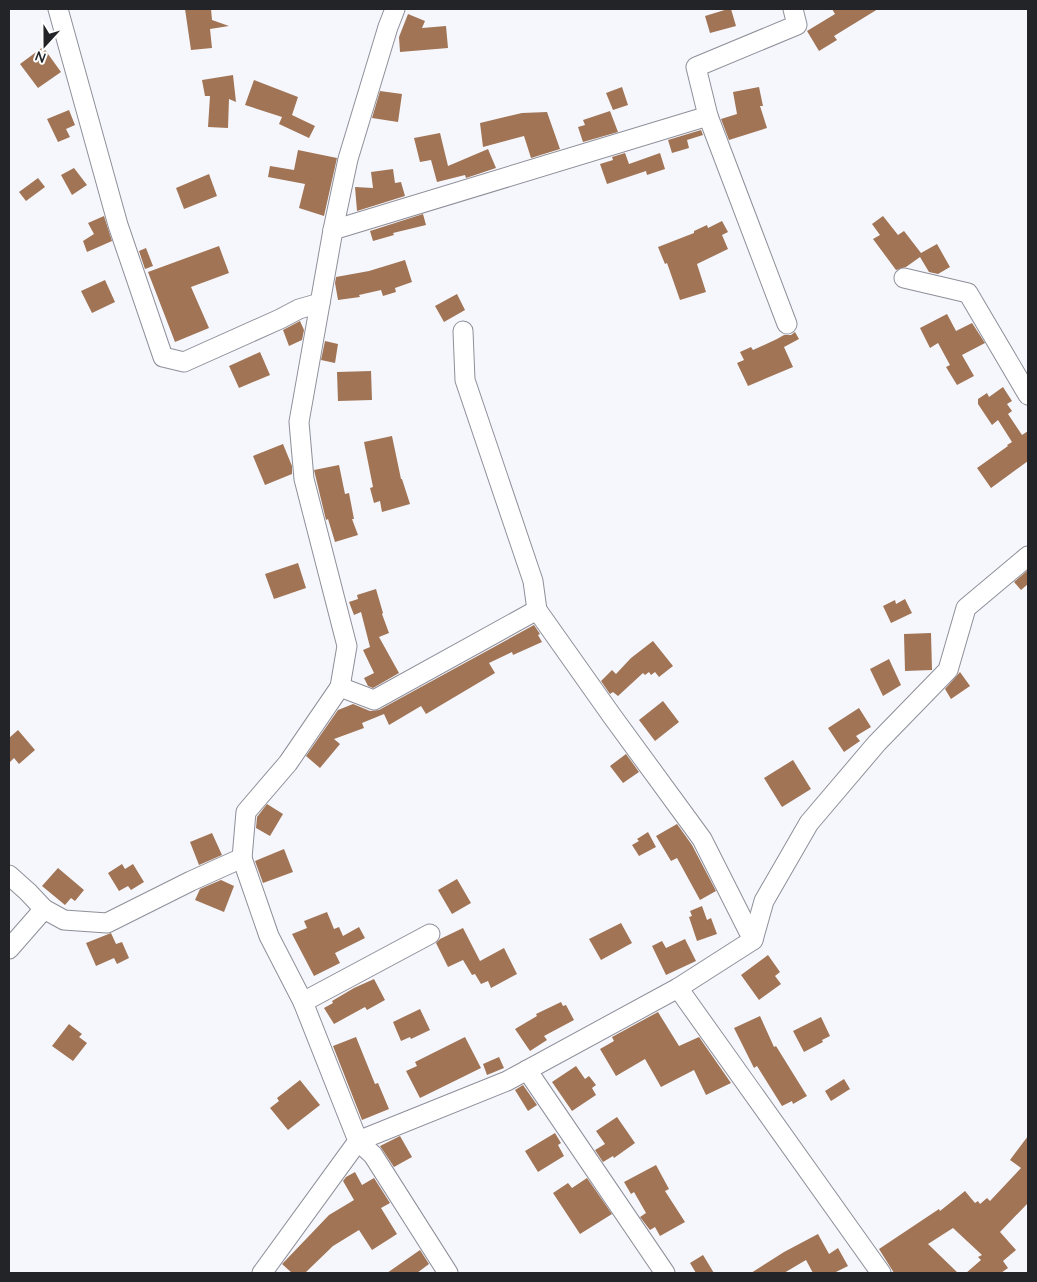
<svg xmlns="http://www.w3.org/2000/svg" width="1037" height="1282" font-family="Quicksand,sans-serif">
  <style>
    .building { fill: #a07455 }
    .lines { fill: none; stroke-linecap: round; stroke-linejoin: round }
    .minor-casing { stroke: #8e8f99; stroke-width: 21 }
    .minor { stroke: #fff; stroke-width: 19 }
  </style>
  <rect width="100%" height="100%" fill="#f6f7fd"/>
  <g class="building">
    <polygon points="185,9 211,9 212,20 229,26 210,29 212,48 191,50"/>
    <polygon points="728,9 731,9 736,26 710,33 705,16"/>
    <polygon points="832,9 878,9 834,36 837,40 819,51 807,31 835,14"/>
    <polygon points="408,14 425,21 422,28 446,26 448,48 400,52 399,37"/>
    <polygon points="43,47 61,72 38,88 20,64"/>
    <polygon points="233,75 236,102 229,99 228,128 208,127 210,96 205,96 202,80"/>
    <polygon points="254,80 298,97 292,115 315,126 309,138 279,124 282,117 245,105"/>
    <polygon points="622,87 628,105 613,110 606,93"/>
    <polygon points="759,87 763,106 760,106 767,128 729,140 721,119 737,114 733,92"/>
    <polygon points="380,91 402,94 398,122 372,118"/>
    <polygon points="69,110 75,125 66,129 70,137 58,142 47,119"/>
    <polygon points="610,111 618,132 583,142 578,127 585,125 583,120"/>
    <polygon points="547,112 560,149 531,158 524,136 483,147 480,123 522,113"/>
    <polygon points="701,130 703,135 687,140 689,148 672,153 668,140"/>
    <polygon points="440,133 448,166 488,149 496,168 466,178 465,175 437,182 431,160 420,162 414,138"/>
    <polygon points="298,150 337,158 324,216 299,208 305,184 268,177 270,166 294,170"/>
    <polygon points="625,153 629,164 660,153 665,169 647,175 646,171 607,184 600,164 613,160 612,157"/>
    <polygon points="74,168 87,185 72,195 61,175"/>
    <polygon points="393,169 395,183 401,182 405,196 357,211 355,187 373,188 371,172"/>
    <polygon points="209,174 217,196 184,209 176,188"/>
    <polygon points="38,178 45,187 26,201 19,192"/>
    <polygon points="423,214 426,225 393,233 394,235 373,241 370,231"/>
    <polygon points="104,216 112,241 87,252 83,241 94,234 88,223"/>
    <polygon points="883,216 898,235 904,231 921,253 937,244 950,267 938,274 929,272 920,257 906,267 896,270 873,239 880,235 872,224"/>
    <polygon points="722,221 728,232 722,235 728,249 697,264 706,292 680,300 667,263 665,264 658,247 694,233 694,231 707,225 708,228"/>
    <polygon points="219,246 229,273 191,287 209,328 175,342 148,272"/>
    <polygon points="146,248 153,266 145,269 139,251"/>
    <polygon points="405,260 412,282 395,288 396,292 383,296 381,290 359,295 360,297 338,300 335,283 336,277 369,271"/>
    <polygon points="105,280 115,302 92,313 81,291"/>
    <polygon points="457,294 465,310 444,322 435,306"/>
    <polygon points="947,314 956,331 972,323 985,343 962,355 974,376 957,385 946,367 950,365 938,343 930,348 920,328"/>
    <polygon points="300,321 304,330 302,340 289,346 283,330"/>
    <polygon points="795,332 799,339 784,347 793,367 748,386 737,363 744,360 740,352 751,347 753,350 777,339 784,335 791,335"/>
    <polygon points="325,341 338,344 335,363 321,360"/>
    <polygon points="260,352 270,375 239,388 229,366"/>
    <polygon points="371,371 372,400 338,401 337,372"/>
    <polygon points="1003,387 1012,401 1007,404 1012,411 1008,414 1022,435 1028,431 1028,461 991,488 977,468 1008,446 1007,445 1012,442 998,420 992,425 978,404 978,399 987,393 989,397"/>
    <polygon points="392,436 401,479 402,479 410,504 382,512 380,501 374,503 370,488 373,487 364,442"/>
    <polygon points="283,444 292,466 292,474 265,485 253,456"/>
    <polygon points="339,465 345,494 349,493 354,519 352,519 358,535 335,542 328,519 326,520 314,470"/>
    <polygon points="298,563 306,588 274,599 265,574"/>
    <polygon points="1028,570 1028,584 1021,590 1014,582"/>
    <polygon points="376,589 383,613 382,614 389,633 379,637 399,673 373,688 368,686 364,678 374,673 363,650 370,647 361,612 354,615 349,602 358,599 357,595"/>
    <polygon points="905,599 912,613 891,623 883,606 895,600 896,604"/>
    <polygon points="534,625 540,634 538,635 542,642 513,655 512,652 489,663 495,673 426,714 421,706 389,725 384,714 362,723 364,728 334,739 340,744 320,768 306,756 338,710 353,704 370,711 379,710"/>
    <polygon points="931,633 932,670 905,671 904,634"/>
    <polygon points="653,641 673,666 659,677 655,672 651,675 649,672 645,675 643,673 618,696 613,692 610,694 601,681 612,670 616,674 631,658"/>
    <polygon points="889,659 901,685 883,696 870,669"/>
    <polygon points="960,672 970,686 951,699 945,689"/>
    <polygon points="663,701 679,722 655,741 639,720"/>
    <polygon points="859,708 871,727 856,736 860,741 844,752 828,728"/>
    <polygon points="18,730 35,750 19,764 14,758 9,763 9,738"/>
    <polygon points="626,754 639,772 623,783 610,766"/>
    <polygon points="793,760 811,789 782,807 764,778"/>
    <polygon points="267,804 283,814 270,836 256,828 257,817"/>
    <polygon points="677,824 692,845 716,891 700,900 677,858 671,861 656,836"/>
    <polygon points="648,832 656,847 639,856 632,845 639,841 637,839"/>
    <polygon points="212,833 222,855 199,865 190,842"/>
    <polygon points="284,849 293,872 263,883 255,861"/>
    <polygon points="122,864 125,869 133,864 144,882 131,890 128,886 119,891 108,873"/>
    <polygon points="58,868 84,890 75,901 71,898 65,905 42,886"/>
    <polygon points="457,879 471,903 452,914 438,890"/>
    <polygon points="221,880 234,886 224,912 195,900 200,889"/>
    <polygon points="702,906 707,920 711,918 717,934 697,941 689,917 692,916 690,911"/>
    <polygon points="327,912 334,929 339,927 343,936 359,927 365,938 335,953 340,963 314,976 292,934 307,928 304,921"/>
    <polygon points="621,923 632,943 601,960 589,939"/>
    <polygon points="463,928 480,961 504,948 517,974 491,988 488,981 481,984 475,974 472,975 463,960 448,967 436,943 440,939"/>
    <polygon points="111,933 116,944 122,942 129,958 117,964 114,958 96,966 86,943"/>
    <polygon points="685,939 696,961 666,975 652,946 662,941 666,948"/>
    <polygon points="768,955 780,972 775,976 781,984 759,1000 741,975"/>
    <polygon points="374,979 385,1000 367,1010 365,1007 334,1024 324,1008 333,1003 332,1001 354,988"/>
    <polygon points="561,1002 563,1006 566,1005 574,1020 544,1036 547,1040 530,1051 515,1029 537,1016 536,1014"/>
    <polygon points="420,1009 430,1030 411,1039 410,1037 401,1041 393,1022"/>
    <polygon points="658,1012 679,1046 699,1037 731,1083 706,1095 694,1070 661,1087 645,1059 616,1076 600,1049 614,1041 612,1037"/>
    <polygon points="760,1016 774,1047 776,1046 807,1096 793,1104 792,1101 782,1106 757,1066 754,1068 734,1028"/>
    <polygon points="821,1017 830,1036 822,1040 823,1042 804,1052 793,1031"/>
    <polygon points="69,1024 82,1034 79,1037 87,1043 73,1061 52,1046"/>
    <polygon points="356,1037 375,1084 378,1083 389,1109 362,1120 333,1046"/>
    <polygon points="465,1037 481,1068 420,1098 406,1071 417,1066 415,1062"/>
    <polygon points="499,1057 504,1068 487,1075 483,1064"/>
    <polygon points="576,1066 585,1079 589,1076 596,1085 592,1088 596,1095 572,1111 552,1082"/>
    <polygon points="844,1079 850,1089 831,1101 825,1091"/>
    <polygon points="300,1080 320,1105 288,1130 270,1108 279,1101 277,1098"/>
    <polygon points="523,1085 537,1105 528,1111 515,1090"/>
    <polygon points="617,1117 635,1143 614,1158 613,1156 603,1162 595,1150 605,1144 596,1131"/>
    <polygon points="555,1133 561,1143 558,1145 564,1156 538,1172 525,1151"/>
    <polygon points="400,1136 412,1157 394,1167 380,1146"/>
    <polygon points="1028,1136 1028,1203 1000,1232 1016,1250 1003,1261 1008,1268 1001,1273 966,1273 981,1260 978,1257 982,1255 953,1228 928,1244 958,1273 894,1273 879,1249 939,1209 940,1211 965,1191 975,1203 978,1201 980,1204 987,1198 990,1201 1021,1168 1010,1160"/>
    <polygon points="656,1165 669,1189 665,1191 685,1222 660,1236 655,1227 650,1230 640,1217 646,1213 634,1192 631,1194 624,1182"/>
    <polygon points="355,1172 362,1185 374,1178 390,1203 381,1208 397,1234 372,1250 359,1230 333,1246 305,1273 292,1273 282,1264 285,1261 329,1215 354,1200 343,1181 346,1177"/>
    <polygon points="587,1178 612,1214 580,1234 553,1193 568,1183 572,1188"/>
    <polygon points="818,1234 829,1254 838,1248 848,1266 834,1273 813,1273 806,1260 784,1273 751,1273 784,1252"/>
    <polygon points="420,1250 429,1264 417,1273 387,1273"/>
    <polygon points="703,1255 714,1273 696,1273 690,1263"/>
  </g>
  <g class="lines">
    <g class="minor-casing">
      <g id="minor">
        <polyline points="58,9 118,225 163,357 184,362 280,319 299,309 320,303"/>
        <polyline points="708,116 787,324"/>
        <polyline points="333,230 708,116 696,67 797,25 793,9"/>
        <polyline points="904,278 968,293 1028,395"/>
        <polyline points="463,331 465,380 533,581 537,610"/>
        <polyline points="340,687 374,700 537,610 612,716 702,839 753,940"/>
        <polyline points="9,875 28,892 44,909 64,920 107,923 191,881 242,858"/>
        <polyline points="9,949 44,909"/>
        <polyline points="678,988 881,1273"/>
        <polyline points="303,1002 430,934"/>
        <polyline points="527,1070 665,1273"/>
        <polyline points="262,1273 358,1141 303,1002 269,936 242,858 246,812 288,763 340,687 347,646 304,479 299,422 333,230 348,159 388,27 395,9"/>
        <polyline points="448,1273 373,1155 358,1141 507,1081 678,988 753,940 764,901 809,823 877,743 948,670 966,608 1028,556"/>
      </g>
    </g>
    <use href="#minor" class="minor"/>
  </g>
  <rect width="1037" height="1282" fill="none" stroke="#232428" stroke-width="20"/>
  <g transform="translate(45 45) rotate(201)" stroke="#ffffff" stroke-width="4" paint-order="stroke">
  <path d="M0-4L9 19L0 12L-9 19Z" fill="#232428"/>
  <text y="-8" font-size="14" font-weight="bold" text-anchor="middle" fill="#232428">N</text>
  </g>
</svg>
